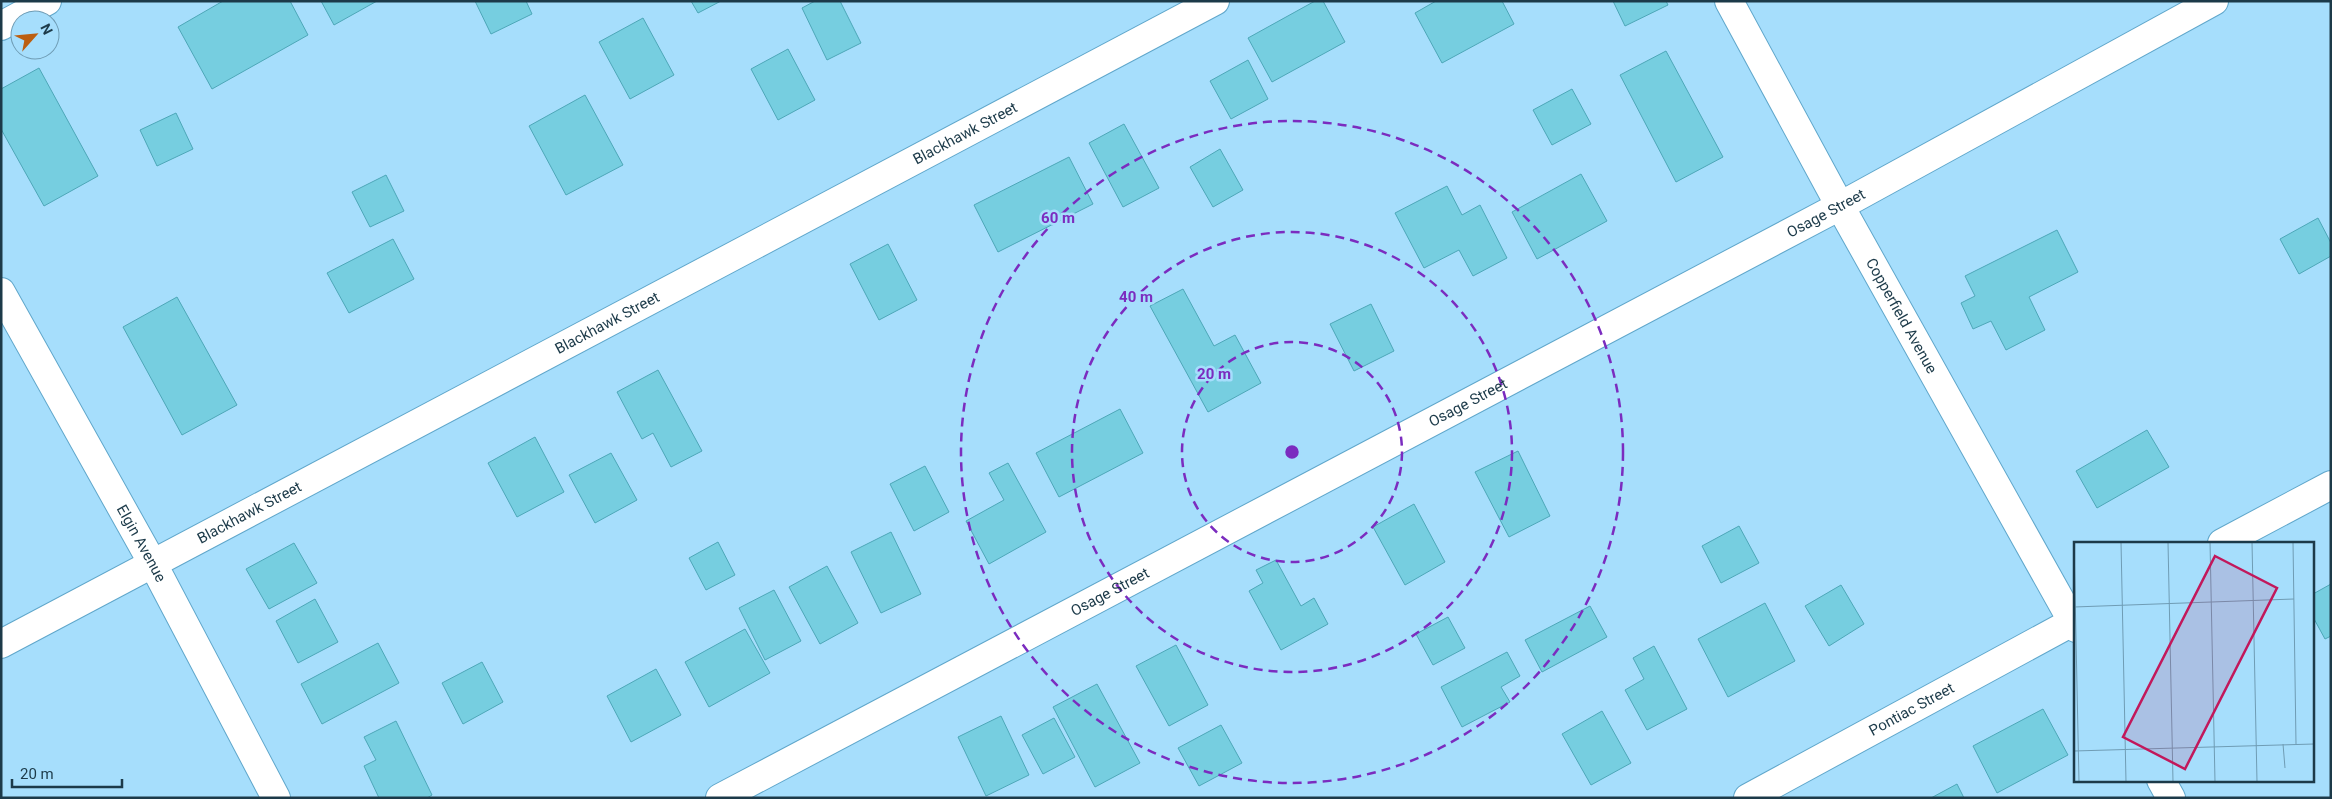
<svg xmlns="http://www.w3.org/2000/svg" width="2332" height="799" font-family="Roboto,sans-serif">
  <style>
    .building { fill: #76cee0; stroke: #4da7b8 }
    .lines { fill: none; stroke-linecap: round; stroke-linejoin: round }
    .minor-casing { stroke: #60a7cb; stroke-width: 30 }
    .minor { stroke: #fff; stroke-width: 28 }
    .ring { fill: none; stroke: #7b2cbf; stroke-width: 2.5; stroke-dasharray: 9 6 }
    .labels { text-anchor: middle; stroke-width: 5; stroke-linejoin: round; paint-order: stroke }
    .street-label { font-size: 15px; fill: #1c3a49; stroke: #a6defc }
    .inset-road { fill: none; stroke: #6f9cb4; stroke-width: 1 }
    .view { fill: #c2185b; fill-opacity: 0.15; stroke: #c2185b; stroke-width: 2.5 }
    .inset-edge { fill: none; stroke: #1c3a49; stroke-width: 2.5 }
    .centre { fill: #7b2cbf; stroke: #a6defc; stroke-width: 2.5 }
    .ring-label { font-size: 15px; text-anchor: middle; font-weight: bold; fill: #7b2cbf; stroke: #a6defc; stroke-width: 5; stroke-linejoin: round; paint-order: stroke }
  </style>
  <rect width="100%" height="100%" fill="#a6defc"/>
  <g class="building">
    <polygon points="223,1 290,1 308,35 212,89 178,27"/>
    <polygon points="321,1 377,1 334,25"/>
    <polygon points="475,1 526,1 532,14 491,34"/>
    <polygon points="691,1 721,1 698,13"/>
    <polygon points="815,1 840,1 861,43 827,60 802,8"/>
    <polygon points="1315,1 1323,1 1345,42 1272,82 1248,38"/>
    <polygon points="1436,1 1502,1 1514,24 1442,63 1415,13"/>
    <polygon points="1613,1 1666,1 1668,5 1625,26"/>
    <polygon points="643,18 674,75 630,99 599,42"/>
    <polygon points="788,49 815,100 778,120 751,69"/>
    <polygon points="1666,51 1723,157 1676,182 1620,75"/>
    <polygon points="1248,60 1268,99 1231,119 1210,81"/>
    <polygon points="39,68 98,176 44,206 1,129 1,89"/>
    <polygon points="1572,89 1591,124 1552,145 1533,110"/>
    <polygon points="585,95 623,165 566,195 529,126"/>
    <polygon points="176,113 193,149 157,166 140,130"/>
    <polygon points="1124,124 1159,188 1123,207 1089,143"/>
    <polygon points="1220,149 1243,190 1213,207 1190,167"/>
    <polygon points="1069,157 1093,204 998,252 974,205"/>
    <polygon points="1581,174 1607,221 1537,259 1512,212"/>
    <polygon points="386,175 404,211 370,227 352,192"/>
    <polygon points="1447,186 1462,215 1480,205 1507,258 1473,276 1459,250 1424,268 1395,213"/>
    <polygon points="2318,218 2331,243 2331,256 2299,274 2280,239"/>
    <polygon points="2057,230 2078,272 2029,297 2045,330 2006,350 1991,321 1973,329 1961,303 1975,296 1965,276"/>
    <polygon points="393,239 414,279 349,313 327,273"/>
    <polygon points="888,244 917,300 879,320 850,264"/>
    <polygon points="1183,289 1214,346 1235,335 1261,383 1208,412 1150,306"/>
    <polygon points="177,297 237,405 182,435 123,327"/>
    <polygon points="1371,304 1394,351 1354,371 1330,324"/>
    <polygon points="658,370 702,451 671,467 653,433 642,439 617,392"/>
    <polygon points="1120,409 1143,453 1059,497 1036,453"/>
    <polygon points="2147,430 2169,467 2097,508 2076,471"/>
    <polygon points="535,437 564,492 517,517 488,463"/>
    <polygon points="1518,451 1550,516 1509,537 1475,472"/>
    <polygon points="611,453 637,500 595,523 569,475"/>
    <polygon points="1008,463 1046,532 989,564 966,521 1004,500 989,473"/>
    <polygon points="925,466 949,512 914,531 890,484"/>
    <polygon points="1414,504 1445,562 1405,585 1373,527"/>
    <polygon points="1739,526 1759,563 1721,583 1702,546"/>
    <polygon points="891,532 921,594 881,613 851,552"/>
    <polygon points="718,542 735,575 706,590 689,558"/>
    <polygon points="294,543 317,583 269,609 246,569"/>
    <polygon points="1276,560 1301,606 1314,598 1328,624 1281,650 1249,591 1263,583 1256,570"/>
    <polygon points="827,566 858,623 820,644 789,587"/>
    <polygon points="2331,584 2331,636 2325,639 2313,617 2313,594"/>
    <polygon points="1841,585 1864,624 1829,646 1805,606"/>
    <polygon points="774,590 801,641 765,660 739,608"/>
    <polygon points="315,599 338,642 298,663 276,621"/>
    <polygon points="1765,603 1795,661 1728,697 1698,639"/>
    <polygon points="1590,606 1607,637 1542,672 1525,640"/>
    <polygon points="1448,617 1465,648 1433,665 1416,634"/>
    <polygon points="745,629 770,673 709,707 685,662"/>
    <polygon points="378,643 399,683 322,724 301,684"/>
    <polygon points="1176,645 1208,705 1169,726 1136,666"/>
    <polygon points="1654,646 1687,709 1647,730 1625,690 1644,679 1633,658"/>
    <polygon points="1507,652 1520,676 1501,687 1510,702 1462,727 1441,687"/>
    <polygon points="482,662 503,702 463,724 442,683"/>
    <polygon points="656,669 681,715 631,742 607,696"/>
    <polygon points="1097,684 1140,763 1095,787 1053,707"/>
    <polygon points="2043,709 2068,755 1997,793 1973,746"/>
    <polygon points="1602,711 1631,763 1591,785 1562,734"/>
    <polygon points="1001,716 1029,775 986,796 958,737"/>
    <polygon points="1054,718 1075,757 1043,774 1022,735"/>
    <polygon points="396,721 432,795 427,798 379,798 364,766 376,760 364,737"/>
    <polygon points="1221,725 1242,763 1199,786 1178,748"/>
    <polygon points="1957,784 1964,798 1931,798"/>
  </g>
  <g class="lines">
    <g class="minor-casing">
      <g id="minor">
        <path id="s1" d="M1729,1l111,205 236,422"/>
        <polyline points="1,26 47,1"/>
        <path id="s2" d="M1,292l152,272 123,234"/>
        <polyline points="2222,543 2331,485"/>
        <path id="s3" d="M1,644l1214,-643"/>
        <polyline points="2161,780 2171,798"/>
        <path id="s4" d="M720,798l1120,-592 374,-205"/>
        <path id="s5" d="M1748,798l328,-178"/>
      </g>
    </g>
    <use href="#minor" class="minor"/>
  </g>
  <g class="ring">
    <circle cx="1292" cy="452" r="110"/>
    <circle cx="1292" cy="452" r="220"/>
    <circle cx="1292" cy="452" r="331"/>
  </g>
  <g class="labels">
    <g class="street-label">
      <text dy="5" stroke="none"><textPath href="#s3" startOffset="1091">Blackhawk Street</textPath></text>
      <text dy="5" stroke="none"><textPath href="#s4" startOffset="1251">Osage Street</textPath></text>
      <text dy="5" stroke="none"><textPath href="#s1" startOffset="359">Copperfield Avenue</textPath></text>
      <text dy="5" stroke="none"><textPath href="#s3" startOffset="686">Blackhawk Street</textPath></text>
      <text dy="5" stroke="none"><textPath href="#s4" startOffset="846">Osage Street</textPath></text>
      <text dy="5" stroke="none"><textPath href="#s3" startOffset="281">Blackhawk Street</textPath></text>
      <text dy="5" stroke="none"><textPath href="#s2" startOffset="288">Elgin Avenue</textPath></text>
      <text dy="5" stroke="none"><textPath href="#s4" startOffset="441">Osage Street</textPath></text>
      <text dy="5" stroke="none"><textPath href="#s5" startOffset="186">Pontiac Street</textPath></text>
    </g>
  </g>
  <g transform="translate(2074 542)">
    <rect width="240" height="240" fill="#a6defc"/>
    <path class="inset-road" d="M0,0l5,240M47,0l5,240M94,0l5,240M136,0l5,240M178,0l5,240M219,0l3,202M0,65l220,-8M209,202l2,24M0,209l240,-7"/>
    <path class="view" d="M141,14l62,32 -92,181 -62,-32z"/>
    <rect width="240" height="240" class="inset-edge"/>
  </g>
  <circle cx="1292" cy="452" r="8" class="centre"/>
  <g class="ring-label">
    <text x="1058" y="223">60 m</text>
    <text x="1136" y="302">40 m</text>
    <text x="1214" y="379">20 m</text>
  </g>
  <rect width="2332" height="799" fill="none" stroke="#1c3a49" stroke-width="5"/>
  <g transform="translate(35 35) rotate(63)"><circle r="24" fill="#a6defc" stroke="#6f9cb4"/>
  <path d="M0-4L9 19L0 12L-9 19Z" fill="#bc5e10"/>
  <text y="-8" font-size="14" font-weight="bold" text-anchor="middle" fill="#1c3a49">N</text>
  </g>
  <path d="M12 779v8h110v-8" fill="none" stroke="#1c3a49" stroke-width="2.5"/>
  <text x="20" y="779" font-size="15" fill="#1c3a49" stroke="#a6defc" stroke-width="4" paint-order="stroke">20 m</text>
</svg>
